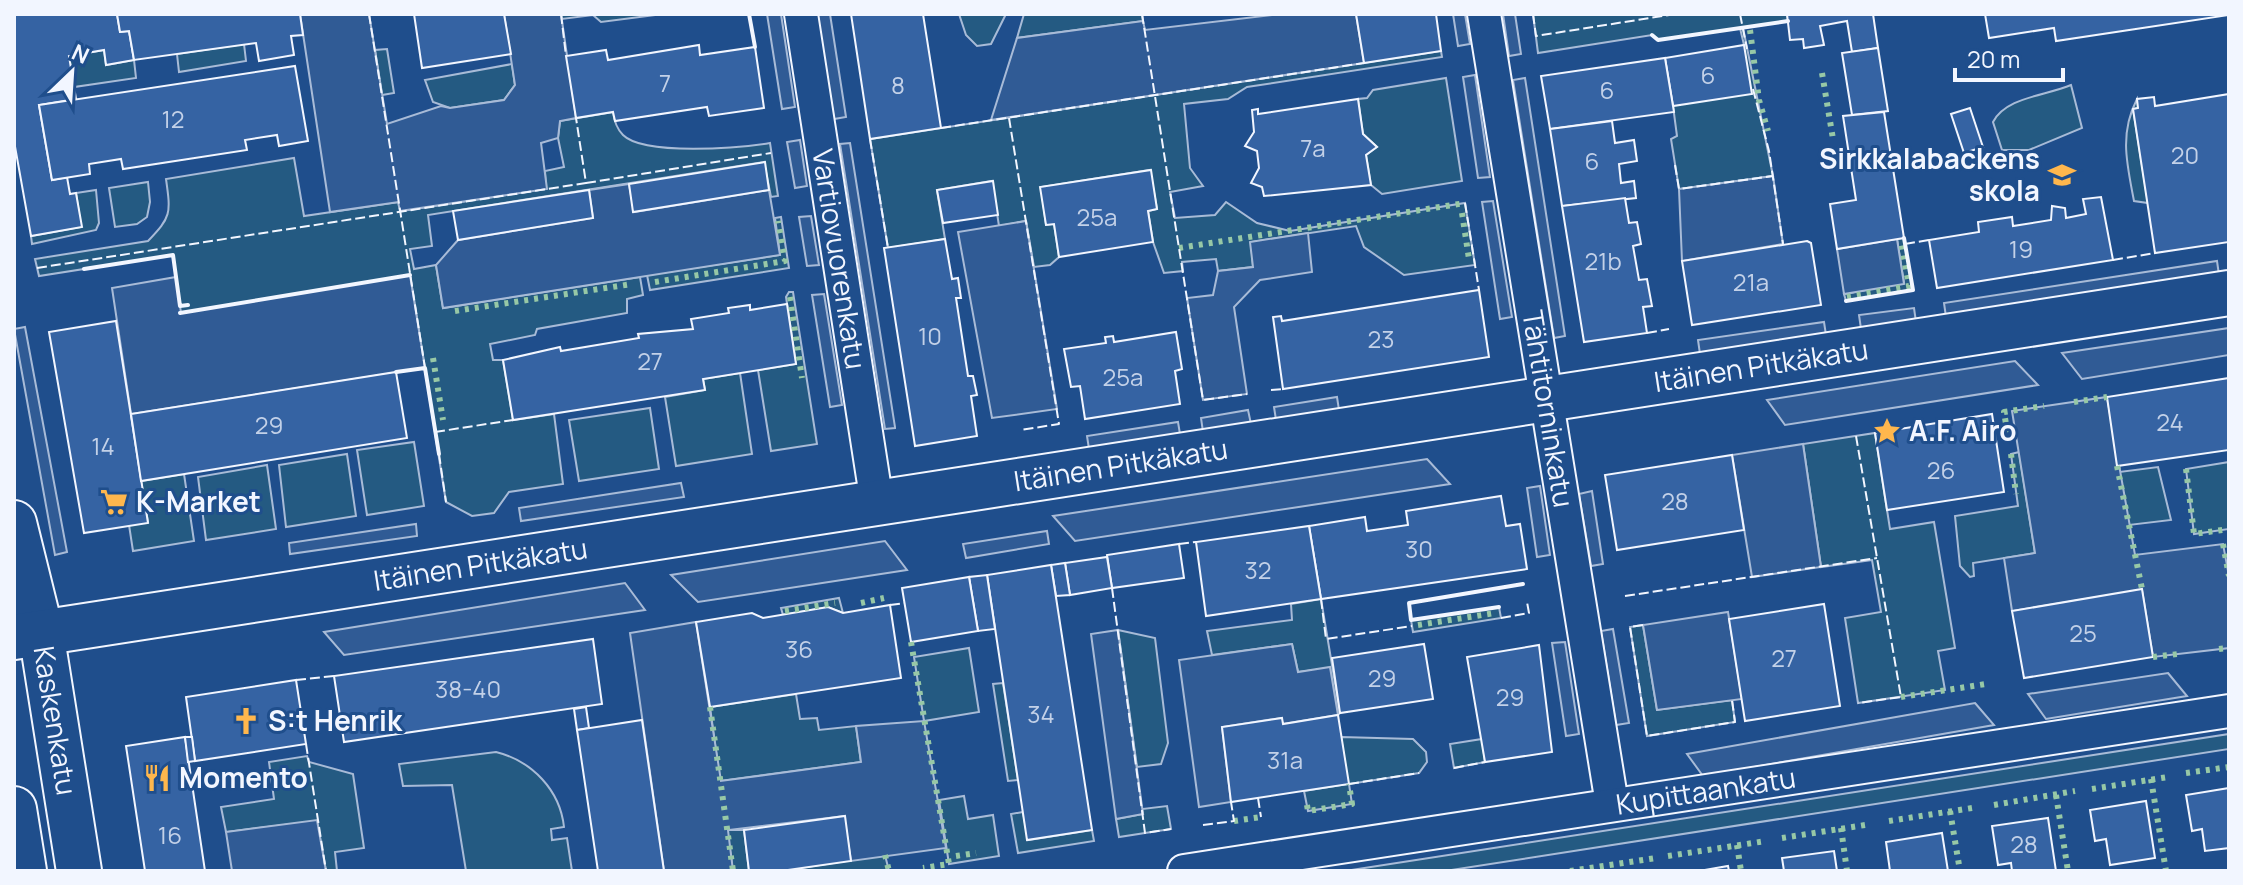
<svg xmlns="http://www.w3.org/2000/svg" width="2243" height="885" font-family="Manrope,sans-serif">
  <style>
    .green { fill: #245a82; stroke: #a8bbd7; stroke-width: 2 }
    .parking { fill: #305b95; stroke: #a8bbd7; stroke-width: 2 }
    .building { fill: #3563a3; stroke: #f2f6ff; stroke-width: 2 }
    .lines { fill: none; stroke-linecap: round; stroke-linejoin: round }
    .street-casing { stroke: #f2f6ff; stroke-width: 36 }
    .secondary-casing { stroke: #f2f6ff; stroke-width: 48 }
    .street { stroke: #1f4e8c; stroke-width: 32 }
    .secondary { stroke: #1f4e8c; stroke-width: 44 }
    .hedge { stroke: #97c8a6; stroke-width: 6; stroke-dasharray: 4 6; stroke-linecap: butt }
    .fence { stroke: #f2f6ff; stroke-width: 2; stroke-dasharray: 10 4; stroke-linecap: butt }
    .wall { stroke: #f2f6ff; stroke-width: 4 }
    .labels { text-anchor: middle; stroke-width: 6; stroke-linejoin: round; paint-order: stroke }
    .number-label { font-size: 24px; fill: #c3d1e8 }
    .poi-label { font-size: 28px; font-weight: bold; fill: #f2f6ff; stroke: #1f4e8c; text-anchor: start }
    .street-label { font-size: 28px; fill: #f2f6ff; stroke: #1f4e8c }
  </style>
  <rect width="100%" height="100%" fill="#1f4e8c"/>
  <g class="green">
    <polygon points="561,14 663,14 601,22 593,15 562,19"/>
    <polygon points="959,14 1006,14 991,44 977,46 966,35"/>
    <polygon points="1024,14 1142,14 1143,21 1017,38"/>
    <polygon points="1533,14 1787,14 1788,21 1743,28 1773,176 1679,189 1671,139 1677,136 1673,106 1744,45 1740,28 1658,40 1652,35 1538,53"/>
    <polygon points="244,44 246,61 179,72 177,54"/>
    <polygon points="387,49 394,93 382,95 375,50"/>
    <polygon points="104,50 106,65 134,60 136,78 74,87 69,56"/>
    <polygon points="1441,51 1442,57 1247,87 1228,99 1184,104 1190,168 1203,186 1170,192 1175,218 1215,215 1226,202 1257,223 1290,231 1465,203 1475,265 1404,275 1364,247 1356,226 1251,242 1253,267 1218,271 1216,259 1182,262 1183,271 1164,273 1153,242 1148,211 1157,209 1150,170 1041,187 1046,225 1054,224 1059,257 1050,265 1034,267 1026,221 999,226 992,181 937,190 945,239 888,248 870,139"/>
    <polygon points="512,64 515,85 504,100 450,108 433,102 425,80"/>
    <polygon points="1446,78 1462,181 1382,194 1371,185 1366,155 1377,147 1363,134 1358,99 1367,98 1373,90"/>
    <path d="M2071,85l11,43 -53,22h-27l-9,-28c13,-25 52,-26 78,-37z"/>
    <path d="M2137,99l1,9 -5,1 15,94 -14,-2c-7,-37 -15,-67 3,-102z"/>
    <path d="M613,112c1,8 4,17 10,23 21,21 117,13 147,8l8,53 -7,1 -7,-35 -336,53 4,31 -22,3 4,20 22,-4 7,43 197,-31 3,18 -16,4v14l-90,16 -2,6 -45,9 3,16h10l10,60 41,-6 9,70 -54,8 -15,21 -22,3 -26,-14 -36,-227 -230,38 -7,-58 -134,21 -4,-17 113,-18c23,-24 23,-27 18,-62l128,-21 10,58 95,-14 2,9 145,-22 -1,-18 19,-4 -6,-29 2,-17z"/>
    <polygon points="148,182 150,202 147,217 137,224 115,227 109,188"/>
    <polygon points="96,190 99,223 96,230 32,244 31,236 81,227 76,193"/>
    <polygon points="781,217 789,268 650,290 647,275 780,255 775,218"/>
    <polygon points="1904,238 1913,290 1846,301 1844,294 1904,283 1897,239"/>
    <polygon points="789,292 793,292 817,444 771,451 758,370 796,364 786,297"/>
    <polygon points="740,373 752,454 676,466 665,397 705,390 703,379"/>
    <polygon points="650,408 659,469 579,481 569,420"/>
    <polygon points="1875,433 1890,529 1934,522 1955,648 1938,651 1945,690 1858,703 1845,618 1881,612 1872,560 1821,567 1803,444"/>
    <polygon points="414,442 424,506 367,515 357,450"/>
    <polygon points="2019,452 2035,553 1973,563 1974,576 1970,577 1960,566 1955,516 2018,506 2011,454"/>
    <polygon points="347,454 356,516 286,527 279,465"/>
    <polygon points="2229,462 2229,529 2194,534 2186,469"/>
    <polygon points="267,465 276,529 206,540 198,477"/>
    <polygon points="2158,467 2171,520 2129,525 2119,472"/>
    <polygon points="184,474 194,541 133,551 129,525 148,522 141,481"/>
    <polygon points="839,598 843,613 828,607 783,615 781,608"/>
    <polygon points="1321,599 1340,713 1338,715 1330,668 1298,672 1292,644 1212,655 1207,631 1292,620 1291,604"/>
    <polygon points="1499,607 1501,618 1413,632 1411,620"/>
    <polygon points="1643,625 1657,710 1732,700 1735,722 1647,736 1630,627"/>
    <polygon points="1118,630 1155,638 1168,743 1161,764 1137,767"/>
    <polygon points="969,648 979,712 924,721 914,657"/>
    <polygon points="1003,683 1018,780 1008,781 993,684"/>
    <polygon points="796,694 800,719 817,718 819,730 856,726 861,762 720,781 710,707"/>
    <polygon points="2229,734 2229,749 1445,871 1345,871"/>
    <polygon points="1341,737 1413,739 1426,752 1427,762 1419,773 1349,784 1352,804 1308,811 1304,791 1348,784"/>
    <polygon points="1482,739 1485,762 1454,768 1450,744"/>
    <path d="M496,752c36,9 64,38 68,75l-13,2 1,11 15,-2 5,33h-106l-14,-86 -49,1 -4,-22z"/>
    <polygon points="307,756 309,762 353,774 364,848 335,852 337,871 326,871 317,821 226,832 221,807 274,799 269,762"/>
    <polygon points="964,796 968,819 993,815 999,856 949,864 939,800"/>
    <polygon points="1167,806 1171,829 1119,837 1116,819 1143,814 1142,809"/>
    <polygon points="1023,812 1028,840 1092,830 1094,841 1018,853 1011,814"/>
    <polygon points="727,830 744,830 749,871 733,871"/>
    <polygon points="885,855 889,871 781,871"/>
  </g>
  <g class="parking">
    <polygon points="300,14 369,14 387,124 441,106 450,108 504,100 515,85 504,14 561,14 576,118 560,121 558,138 541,143 547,189 400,211 398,202 330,212"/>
    <polygon points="767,14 781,14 795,107 782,109"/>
    <polygon points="817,14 830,14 846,117 834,119"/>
    <polygon points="1280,14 1356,14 1364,63 991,120 1017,38 1143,21 1145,30"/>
    <polygon points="1453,14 1465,14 1470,44 1458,46"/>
    <polygon points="1503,14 1515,14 1521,54 1509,56"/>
    <polygon points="1475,75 1490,177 1478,178 1463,77"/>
    <polygon points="1525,78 1565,336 1554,338 1513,80"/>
    <polygon points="800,140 807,186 795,188 787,142"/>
    <polygon points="850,143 895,427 895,428 885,429 840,144"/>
    <polygon points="1773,176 1783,244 1682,261 1679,189"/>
    <polygon points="629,184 634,212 769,190 780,255 443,308 436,265 458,240 593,218 589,190"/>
    <polygon points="1493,201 1512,317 1500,319 1482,202"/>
    <polygon points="811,216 819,265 807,266 799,217"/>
    <polygon points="1026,221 1057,409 992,418 958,232"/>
    <polygon points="1308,233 1312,272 1260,280 1234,307 1247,394 1203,400 1187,298 1213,295 1218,271 1253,267 1250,242"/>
    <polygon points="1897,239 1904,284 1844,294 1837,249"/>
    <polygon points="2217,261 2219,275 1946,317 1944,303"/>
    <polygon points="410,275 425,368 131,414 112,288 176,277 181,313"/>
    <polygon points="824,294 842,405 830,407 812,295"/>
    <polygon points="1914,308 1916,322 1861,329 1859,315"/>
    <polygon points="1824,322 1826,335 1700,354 1698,340"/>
    <polygon points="25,327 67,552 55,555 14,329"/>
    <polygon points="2229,328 2229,355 2082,379 2062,353"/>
    <polygon points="2015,361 2038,385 1785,425 1767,400"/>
    <polygon points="1337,397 1339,410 1276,420 1274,407"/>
    <polygon points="2107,397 2135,555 2223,544 2229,576 2229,648 2153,657 2142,590 2012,611 2004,558 2035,553 2012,411"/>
    <polygon points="1248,410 1251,424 1203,432 1201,418"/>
    <polygon points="1178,422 1180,434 1089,449 1087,436"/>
    <polygon points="1803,444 1821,567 1752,577 1732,455"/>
    <polygon points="1427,459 1450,484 1075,541 1053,516"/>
    <polygon points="681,483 684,497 521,521 519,508"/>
    <polygon points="1540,486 1550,555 1537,557 1527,488"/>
    <polygon points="1592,491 1603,564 1591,566 1579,494"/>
    <polygon points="416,524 417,536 290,554 289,543"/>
    <polygon points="1047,531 1049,544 966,558 963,544"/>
    <polygon points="885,541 907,570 698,602 671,575"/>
    <polygon points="625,583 645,610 344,655 324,632"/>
    <polygon points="1728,612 1742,699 1657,710 1643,625"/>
    <polygon points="696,622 721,781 861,762 856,726 924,721 946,848 851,861 844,816 728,830 733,871 664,871 630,633"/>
    <polygon points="1613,629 1629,723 1616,725 1601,631"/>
    <polygon points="1118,630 1143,814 1116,819 1091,634"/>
    <polygon points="1565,642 1579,734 1566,736 1552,643"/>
    <polygon points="1292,644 1298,672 1330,667 1338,715 1283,724 1281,718 1222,727 1231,802 1199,807 1179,660"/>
    <polygon points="2168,673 2187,696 2046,719 2028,694"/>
    <polygon points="1975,703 1994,725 1703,776 1687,754"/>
    <polygon points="317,820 326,871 232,871 226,832"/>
  </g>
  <g class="building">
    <polygon points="14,14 117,14 120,32 129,31 134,60 106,65 104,50 69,56 76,99 39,105 52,180 67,177 70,194 76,193 82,227 31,236 14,141"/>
    <polygon points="117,14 300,14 303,35 291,36 294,55 259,61 256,43 134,60 129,31 120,32"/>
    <polygon points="414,14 504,14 511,54 422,68"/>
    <polygon points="851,14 923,14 941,128 870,139"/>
    <polygon points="1356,14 1436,14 1441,51 1364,63"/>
    <polygon points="1787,14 1873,14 1878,48 1852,52 1847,21 1820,26 1824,45 1804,48 1803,39 1790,40"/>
    <polygon points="1985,14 2229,14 2229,15 2056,41 2054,28 1989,38"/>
    <polygon points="699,45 700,55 755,47 764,108 709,116 707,107 615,121 613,112 576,118 566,56 606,50 608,60"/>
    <polygon points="1744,45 1752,94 1673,106 1665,58"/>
    <polygon points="1878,48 1888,111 1852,115 1842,53"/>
    <polygon points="1665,58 1674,112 1550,129 1541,76"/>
    <polygon points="295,66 308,141 279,146 277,135 245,140 247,150 123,169 121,159 89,164 90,174 52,180 39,105"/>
    <polygon points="2229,94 2229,242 2155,253 2133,109 2138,108 2137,99 2154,97 2155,106"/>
    <polygon points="1358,99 1363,134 1377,147 1366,155 1371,185 1264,196 1262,187 1251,183 1259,168 1257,151 1245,146 1254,132 1252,110 1258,109 1258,114"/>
    <polygon points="1970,108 1983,147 1964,153 1951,114"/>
    <polygon points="1884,112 1904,238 1837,249 1830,204 1856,200 1843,116"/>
    <polygon points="1612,121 1615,143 1634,140 1637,161 1619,164 1621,183 1634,181 1636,198 1562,206 1550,129"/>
    <polygon points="765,162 769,190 633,212 629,184"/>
    <polygon points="1151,170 1157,209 1148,211 1153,242 1059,257 1054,224 1046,225 1040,187"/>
    <polygon points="993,181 998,215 943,223 937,190"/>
    <polygon points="589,190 593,218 458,240 453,211"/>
    <polygon points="2101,197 2113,260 1937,288 1929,240 1979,232 1978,222 2012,217 2013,226 2051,220 2052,206 2065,208 2066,218 2086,214 2083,199"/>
    <polygon points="1625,198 1629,223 1637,222 1641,244 1633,246 1639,280 1647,279 1652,306 1643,307 1647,333 1584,342 1562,206"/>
    <polygon points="945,239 952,279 958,278 961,298 956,298 968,376 973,376 977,395 971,396 977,436 915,446 884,248"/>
    <polygon points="1807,241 1811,243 1821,305 1692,325 1682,261"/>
    <polygon points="1479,290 1489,357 1283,389 1273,317 1281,316 1282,321"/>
    <polygon points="787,304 796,364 703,379 705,390 513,420 503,360 560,347 561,351 639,338 638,334 693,329 691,319 729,313 728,308 750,305 750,310"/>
    <polygon points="116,321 148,523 84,533 49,332"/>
    <polygon points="1176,332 1182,369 1175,371 1180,404 1085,419 1080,386 1071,387 1064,349 1106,343 1105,337 1113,336 1114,342"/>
    <polygon points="396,372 407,438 141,481 131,414"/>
    <polygon points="2229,378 2229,450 2117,466 2107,397"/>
    <polygon points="1992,414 2004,492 1887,510 1875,433"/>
    <polygon points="1732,455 1744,530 1617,550 1605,475"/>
    <polygon points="1501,496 1506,526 1520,524 1527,569 1321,599 1309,526 1365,517 1367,531 1408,525 1406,511"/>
    <polygon points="1309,526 1321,599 1206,616 1196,542"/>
    <polygon points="1179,544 1184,578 1112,588 1107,555"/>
    <polygon points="1107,557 1112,588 1070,595 1065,563"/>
    <polygon points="1065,563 1070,595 1056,596 1051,565"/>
    <polygon points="1051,565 1092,830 1027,840 987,575"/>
    <polygon points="987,575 995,629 978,631 969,577"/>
    <polygon points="969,577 978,631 911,642 902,588"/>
    <polygon points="2142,589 2153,657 2024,678 2012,611"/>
    <polygon points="1824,604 1840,706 1745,721 1729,619"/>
    <polygon points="890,605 901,678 710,707 696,622 752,613 763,618 828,607 843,613"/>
    <polygon points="593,639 602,704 344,742 334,676"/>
    <polygon points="1424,644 1433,699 1340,713 1332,658"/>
    <polygon points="1539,645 1552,752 1485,762 1467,657"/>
    <polygon points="296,680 306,744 195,761 186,697"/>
    <polygon points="586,707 589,728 577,730 574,709"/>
    <polygon points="1338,715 1349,784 1231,802 1222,727 1282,718 1283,724"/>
    <polygon points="642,720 664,871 598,871 577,730"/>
    <polygon points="185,737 205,871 145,871 126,746"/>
    <polygon points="185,737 192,737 195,761 188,762"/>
    <polygon points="2229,788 2229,848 2205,851 2202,829 2192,831 2186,795"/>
    <polygon points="2146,801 2155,858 2110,865 2106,839 2095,841 2090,810"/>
    <polygon points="845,816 851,861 781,871 749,871 744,830"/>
    <polygon points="2048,818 2056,871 2012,871 2011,863 1998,865 1992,826"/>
    <polygon points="1942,833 1948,871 1890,871 1886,842"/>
    <polygon points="1834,851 1837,871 1784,871 1782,858"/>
    <polygon points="1728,866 1729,871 1699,871"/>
  </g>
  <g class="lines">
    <g class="street-casing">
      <g id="street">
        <path id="s1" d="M801,14l76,489"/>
        <path id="s2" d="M1484,14l128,790"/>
        <path id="s3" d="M1184,871l1045,-160"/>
      </g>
    </g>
    <g class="secondary-casing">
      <g id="secondary">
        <path id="s4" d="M14,523l27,109 38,239"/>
        <path id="s5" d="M14,637l2215,-344"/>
        <polyline points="14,809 24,871"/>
      </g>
    </g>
    <use href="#street" class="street"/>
    <use href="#secondary" class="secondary"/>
    <g class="hedge">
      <polyline points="1750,30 1759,100 1768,131"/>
      <polyline points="1822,73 1833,139"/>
      <polyline points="1462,213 1469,259"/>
      <polyline points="1179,248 1465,203"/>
      <polyline points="655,282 785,261 778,221"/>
      <polyline points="790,297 802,378"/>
      <polyline points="1847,297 1909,286 1901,242"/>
      <polyline points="455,311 632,284"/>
      <polyline points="433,358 443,420"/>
      <polyline points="2074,402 2107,397"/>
      <polyline points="2009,442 2004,412 2044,406"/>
      <polyline points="2011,454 2016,494"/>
      <polyline points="2117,466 2142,589"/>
      <polyline points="2186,469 2194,534 2229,529"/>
      <polyline points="2223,544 2229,576"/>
      <polyline points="861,603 884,598"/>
      <polyline points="785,611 835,603"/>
      <polyline points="1418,625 1495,613"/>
      <polyline points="911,642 949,864 923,868"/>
      <polyline points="2219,649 2229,648"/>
      <polyline points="2153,657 2178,654"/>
      <polyline points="1901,697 1986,684"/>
      <polyline points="710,707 733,871"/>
      <polyline points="2186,773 2229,767"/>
      <polyline points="2151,779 2166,871"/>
      <polyline points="2092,789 2168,777"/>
      <polyline points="2056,795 2068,871"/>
      <polyline points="1307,805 1308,811 1352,804 1349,784"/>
      <polyline points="1994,805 2075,791"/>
      <polyline points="1950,811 1960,871"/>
      <polyline points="1234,821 1261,817"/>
      <polyline points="1889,821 1972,808"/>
      <polyline points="1841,828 1847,871"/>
      <polyline points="1782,838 1865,825"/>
      <polyline points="1737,845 1741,871"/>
      <polyline points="885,855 889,871"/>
      <polyline points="956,856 976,853"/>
      <polyline points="1668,856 1766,841"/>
      <polyline points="1570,871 1656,858"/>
    </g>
    <g class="fence">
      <polyline points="369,14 425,368"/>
      <polyline points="561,14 566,56"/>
      <polyline points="1142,14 1203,400 1247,394"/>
      <polyline points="1533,14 1536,36 1675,14"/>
      <polyline points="1740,14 1747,49"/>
      <polyline points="1753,89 1769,151 1783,244"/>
      <polyline points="1009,118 1059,424 1021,430"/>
      <polyline points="941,128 1364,63"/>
      <polyline points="870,139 888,248"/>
      <polyline points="1675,165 1679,189 1773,176"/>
      <polyline points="586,183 771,153"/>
      <polyline points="1465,203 1479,290"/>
      <polyline points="1905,244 1929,240"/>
      <polyline points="2113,260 2155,253"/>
      <polyline points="37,268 586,183 576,118"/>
      <polyline points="1647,333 1669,329"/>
      <polyline points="1271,390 1283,389"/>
      <polyline points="435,432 513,420"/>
      <polyline points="1856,436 1901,697 1858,703"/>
      <polyline points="439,454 446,502"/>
      <polyline points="1179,544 1196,542"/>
      <polyline points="1112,588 1145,833 1171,829"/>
      <polyline points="1625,596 1877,558"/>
      <polyline points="1321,599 1326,639 1412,626"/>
      <polyline points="890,605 905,603"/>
      <polyline points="1501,618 1529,613 1527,602"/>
      <polyline points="1643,625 1630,627 1647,736 1735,722 1732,700"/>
      <polyline points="296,680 334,676"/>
      <polyline points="306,744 326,871"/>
      <polyline points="1454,768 1485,762"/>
      <polyline points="1349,784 1419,773"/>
      <polyline points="1258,798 1261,817"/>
      <polyline points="1203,825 1234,821 1231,802"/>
    </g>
    <g class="wall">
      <polyline points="749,14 755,47"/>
      <polyline points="1652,35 1658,40 1788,21"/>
      <polyline points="84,269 173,255 180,306 188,305"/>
      <polyline points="1846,301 1913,290 1904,238"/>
      <polyline points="180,313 410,275"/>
      <polyline points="396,372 425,368 439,454"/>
      <polyline points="1499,607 1411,620 1409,603 1523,584"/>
    </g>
  </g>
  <defs>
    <g id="school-bare" transform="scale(2.16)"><path d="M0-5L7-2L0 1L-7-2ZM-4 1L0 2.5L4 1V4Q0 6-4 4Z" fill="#ffb74d" stroke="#1f4e8c" stroke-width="2.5" paint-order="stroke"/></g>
    <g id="sight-bare" transform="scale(2.16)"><path d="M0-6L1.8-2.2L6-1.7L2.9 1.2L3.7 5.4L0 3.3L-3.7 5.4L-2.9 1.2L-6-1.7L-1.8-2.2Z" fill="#ffb74d" stroke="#1f4e8c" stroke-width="2.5" paint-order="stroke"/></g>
    <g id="supermarket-bare" transform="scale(2.16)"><path d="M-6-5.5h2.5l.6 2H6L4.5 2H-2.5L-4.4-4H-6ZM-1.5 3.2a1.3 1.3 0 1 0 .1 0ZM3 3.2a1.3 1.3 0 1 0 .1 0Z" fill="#ffb74d" stroke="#1f4e8c" stroke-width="2.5" paint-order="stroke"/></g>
    <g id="church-bare" transform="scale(2.16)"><path d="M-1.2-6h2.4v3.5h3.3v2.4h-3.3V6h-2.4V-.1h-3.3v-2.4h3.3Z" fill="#ffb74d" stroke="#1f4e8c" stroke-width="2.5" paint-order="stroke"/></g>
    <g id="restaurant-bare" transform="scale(2.16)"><path d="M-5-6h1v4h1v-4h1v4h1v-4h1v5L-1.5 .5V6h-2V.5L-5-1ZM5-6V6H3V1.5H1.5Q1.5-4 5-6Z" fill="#ffb74d" stroke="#1f4e8c" stroke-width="2.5" paint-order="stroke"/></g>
  </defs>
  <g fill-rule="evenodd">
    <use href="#school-bare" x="2062" y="175"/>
    <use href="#sight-bare" x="1887" y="431"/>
    <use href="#supermarket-bare" x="114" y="502"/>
    <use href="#church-bare" x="246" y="721"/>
    <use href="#restaurant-bare" x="157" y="778"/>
  </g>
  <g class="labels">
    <g class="number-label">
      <text x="1708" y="84">6</text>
      <text x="665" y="92">7</text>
      <text x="898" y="94">8</text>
      <text x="1607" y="99">6</text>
      <text x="173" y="128">12</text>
      <text x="1313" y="157">7a</text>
      <text x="2185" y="164">20</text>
      <text x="1592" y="170">6</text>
      <text x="1097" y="226">25a</text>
      <text x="2021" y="258">19</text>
      <text x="1603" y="270">21b</text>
      <text x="1751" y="291">21a</text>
      <text x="930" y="345">10</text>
      <text x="1381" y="348">23</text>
      <text x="650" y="370">27</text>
      <text x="1123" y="386">25a</text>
      <text x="2170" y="431">24</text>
      <text x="269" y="434">29</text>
      <text x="103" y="455">14</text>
      <text x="1941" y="479">26</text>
      <text x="1675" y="510">28</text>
      <text x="1419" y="558">30</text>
      <text x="1258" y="579">32</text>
      <text x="2083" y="642">25</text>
      <text x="799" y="658">36</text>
      <text x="1784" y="667">27</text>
      <text x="1382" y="687">29</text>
      <text x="468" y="698">38-40</text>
      <text x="1510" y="706">29</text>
      <text x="1041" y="723">34</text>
      <text x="1285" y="769">31a</text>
      <text x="170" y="844">16</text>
      <text x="2024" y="853">28</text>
    </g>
    <g class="poi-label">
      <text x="2040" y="169" text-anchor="end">Sirkkalabackens<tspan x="2040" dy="32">skola</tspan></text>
      <text x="1909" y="441">A.F. Airo</text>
      <text x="136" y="512">K-Market</text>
      <text x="268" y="731">S:t Henrik</text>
      <text x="179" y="788">Momento</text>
    </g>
    <g class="street-label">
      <text dy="10" stroke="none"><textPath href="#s1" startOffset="248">Vartiovuorenkatu</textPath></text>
      <text dy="10" stroke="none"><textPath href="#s5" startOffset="1768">Itäinen Pitkäkatu</textPath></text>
      <text dy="10" stroke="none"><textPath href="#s2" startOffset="400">Tähtitorninkatu</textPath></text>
      <text dy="10" stroke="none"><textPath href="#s5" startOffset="1120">Itäinen Pitkäkatu</textPath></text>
      <text dy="10" stroke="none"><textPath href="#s5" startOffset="472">Itäinen Pitkäkatu</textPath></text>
      <text dy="10" stroke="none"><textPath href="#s4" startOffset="202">Kaskenkatu</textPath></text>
      <text dy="10" stroke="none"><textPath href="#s3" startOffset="528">Kupittaankatu</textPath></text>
    </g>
  </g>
  <rect width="2243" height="885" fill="none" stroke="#f2f6ff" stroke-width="32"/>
  <g transform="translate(72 72) rotate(25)" stroke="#1f4e8c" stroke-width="6" paint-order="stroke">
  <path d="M0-6L14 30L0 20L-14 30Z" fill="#f2f6ff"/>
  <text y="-12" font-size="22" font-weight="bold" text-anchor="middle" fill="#f2f6ff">N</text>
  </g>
  <path d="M1955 68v12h108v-12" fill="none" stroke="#f2f6ff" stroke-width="4"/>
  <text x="1967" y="68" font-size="24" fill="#f2f6ff" stroke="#1f4e8c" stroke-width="6" paint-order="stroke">20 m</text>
</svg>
